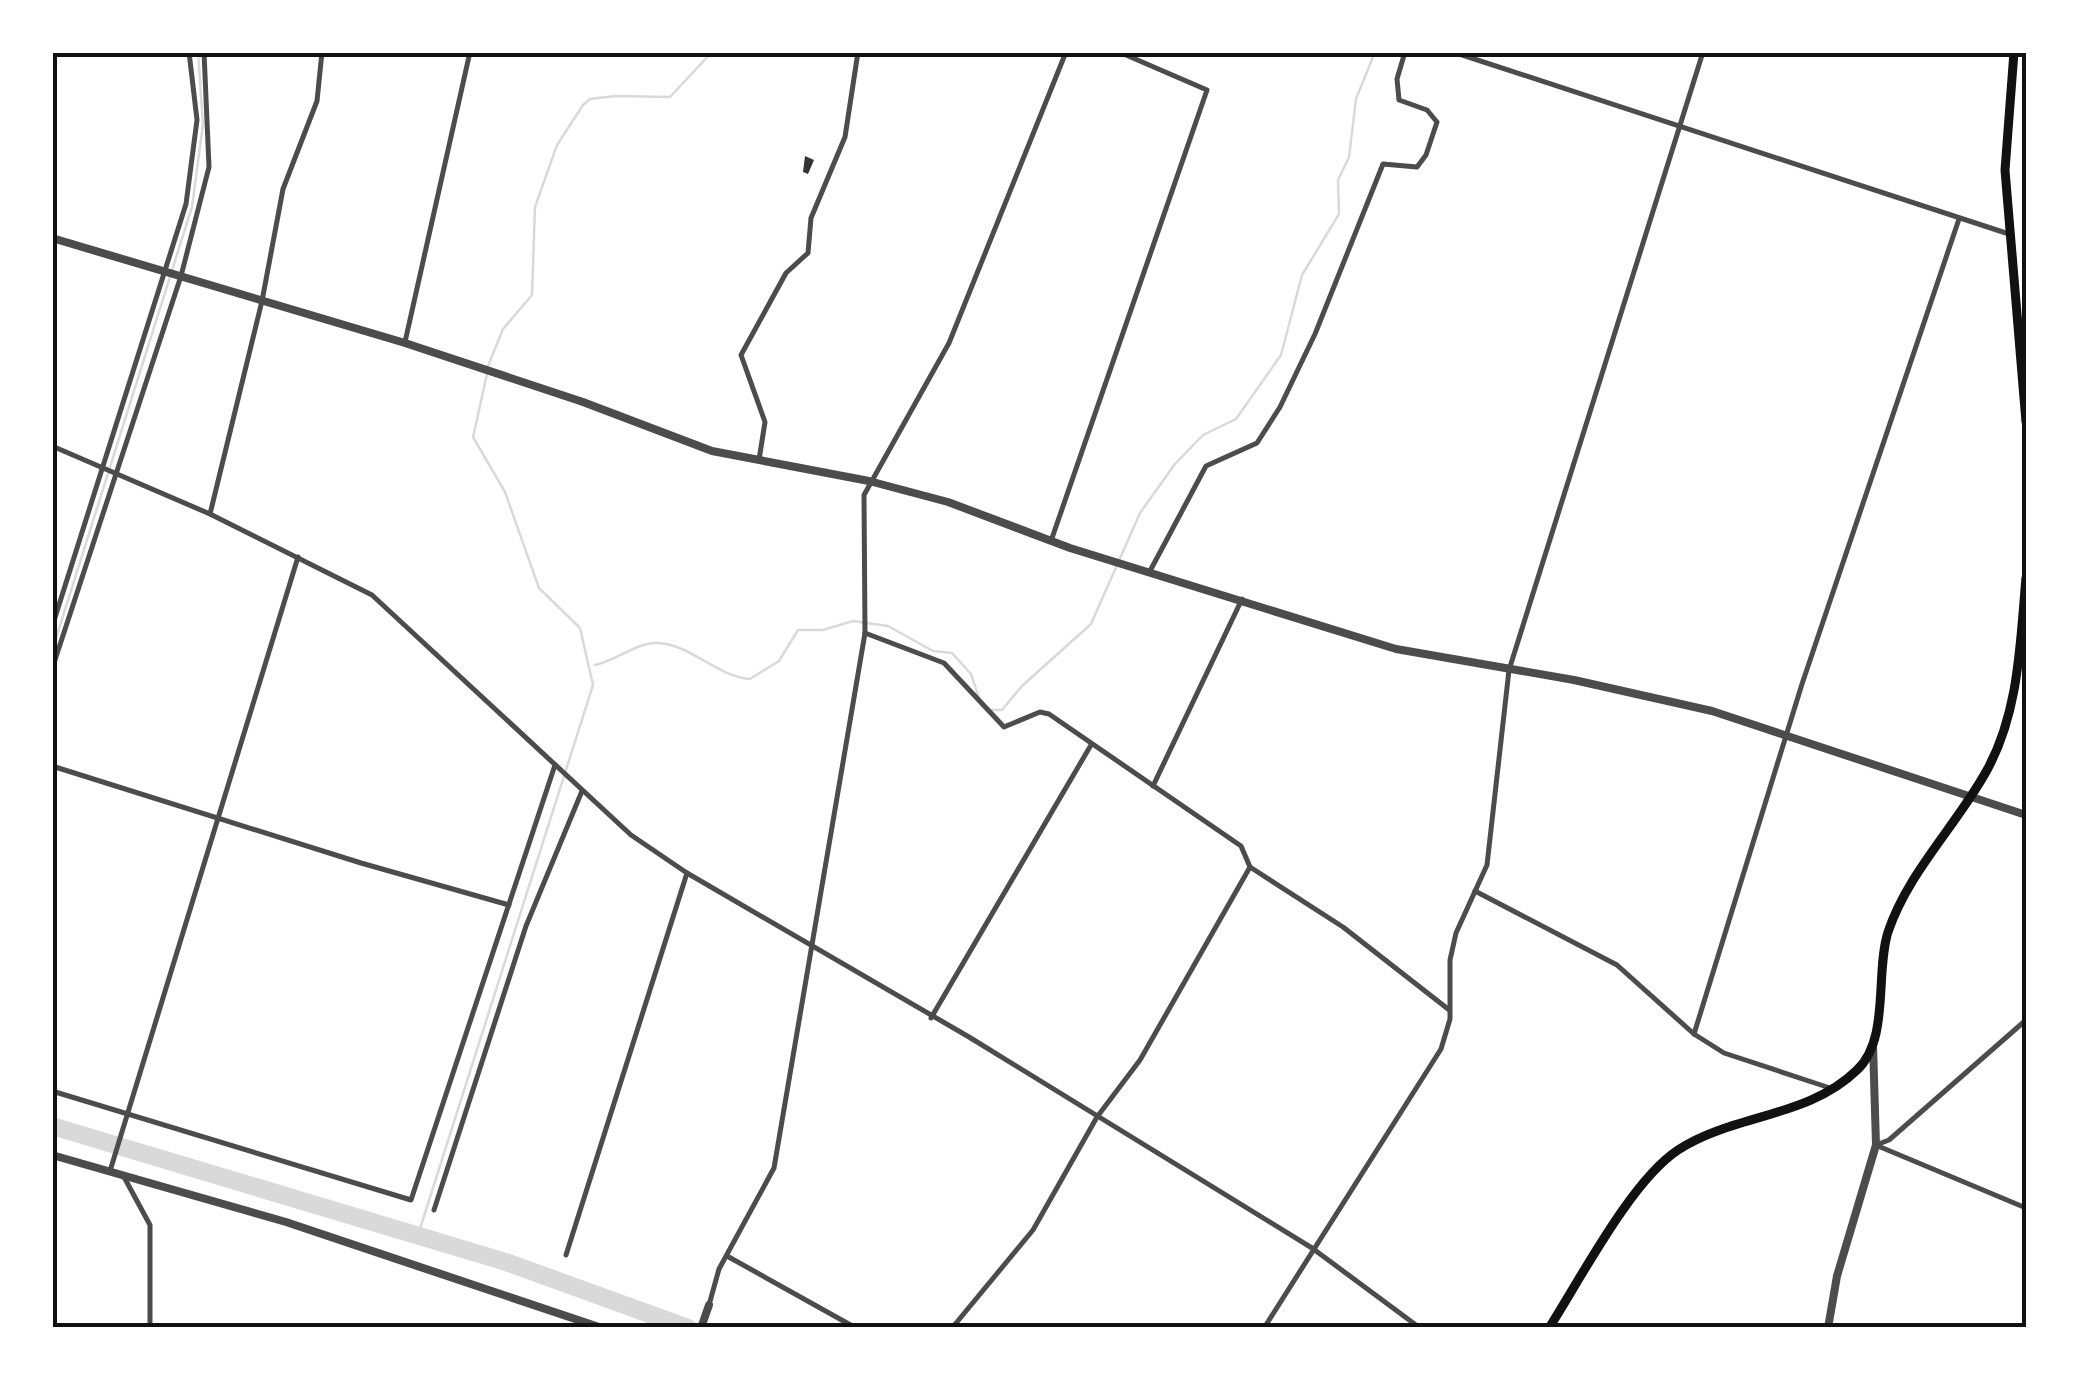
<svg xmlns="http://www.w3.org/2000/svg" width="2079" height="1380" font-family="Lato,sans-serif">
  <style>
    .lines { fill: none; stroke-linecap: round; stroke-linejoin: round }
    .stream { stroke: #d9d9d9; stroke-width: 2.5 }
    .river { stroke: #d9d9d9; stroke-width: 18 }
    .building { fill: #353535 }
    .minor { stroke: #4c4c4c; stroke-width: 5 }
    .tertiary { stroke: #4c4c4c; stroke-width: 8 }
    .primary { stroke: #111; stroke-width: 9 }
    .neatline { fill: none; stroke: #111; stroke-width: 4 }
  </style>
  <rect width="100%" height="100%" fill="#fff"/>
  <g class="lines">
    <g class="stream">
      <polyline points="488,366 503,329 532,295 535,207 557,145 583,105 590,99 616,96 670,97 712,52"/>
      <polyline points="52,651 192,207 203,124 198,52"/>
      <path d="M595,665c20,-4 40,-21 59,-22 35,-1 61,33 96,36l29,-18 19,-31h25l30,-9 35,5 45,25 19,2 19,21 8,24"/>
      <polyline points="992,710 1002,710 1022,686 1091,624 1140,513 1175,464 1203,435 1236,419 1281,355 1302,275 1339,214 1338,180 1349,157 1356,99 1375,52"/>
      <polyline points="418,1235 593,685 580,628 539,588 505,492 473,437 487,374"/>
    </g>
    <polyline class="river" points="52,1126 506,1262 688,1328"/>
  </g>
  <polygon class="building" points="805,156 814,160 808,174 803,172"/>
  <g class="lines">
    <g class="minor">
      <polyline points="1453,52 2009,234"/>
      <polyline points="405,342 470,52"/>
      <polyline points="52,446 210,514 372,595 631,835 687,873 969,1037 1312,1248 1420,1328"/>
      <polyline points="759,460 765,422 741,355 786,273 808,253 811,218 845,137 858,52"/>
      <polyline points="210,514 262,301 283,189 317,101 322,52"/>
      <polyline points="1051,541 1207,90 1119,52"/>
      <polyline points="1150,571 1206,466 1257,443 1280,407 1315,334 1383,164 1417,167 1426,155 1437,122 1427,110 1399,100 1397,79 1405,52"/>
      <polyline points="52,627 186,204 197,120 189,52"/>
      <polyline points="865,633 944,663 1004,727 1040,712 1049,714 1241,846 1250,867 1343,927 1448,1009"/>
      <polyline points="52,669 181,276 209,167 204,52"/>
      <polyline points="52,766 361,863 509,905"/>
      <polyline points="1153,786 1242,599"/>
      <polyline points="1475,891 1617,965 1694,1034 1724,1053 1830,1088"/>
      <polyline points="931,1018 1091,745"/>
      <polyline points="1694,1034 1802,684 1959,219"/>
      <polyline points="52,1091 411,1200 555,765"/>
      <polyline points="1876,1145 1889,1140 2026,1020"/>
      <polyline points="1878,1146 2026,1208"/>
      <polyline points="110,1171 298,557"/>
      <polyline points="124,1177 150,1225 150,1328"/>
      <polyline points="434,1210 526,926 582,791"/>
      <polyline points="566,1255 687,873"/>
      <polyline points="727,1256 856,1328"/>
      <polyline points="709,1305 719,1269 774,1168 865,633 864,495 949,343 1066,52"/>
      <polyline points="952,1328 1033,1230 1097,1117 1140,1060 1250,867"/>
      <polyline points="1264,1328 1441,1049 1450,1019 1450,960 1456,933 1487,865 1509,670 1703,52"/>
    </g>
    <g class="tertiary">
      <polyline points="52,238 405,343 583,402 712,451 869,481 948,502 1070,548 1396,649 1574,680 1712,711 2026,815"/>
      <polyline points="52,1155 286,1222 602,1328"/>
      <polyline points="701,1328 709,1305"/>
      <polyline points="1828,1328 1837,1276 1876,1145 1873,1044"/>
    </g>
    <g class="primary">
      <polyline points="2014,52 2005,170 2026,422"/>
      <path d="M1549,1328c32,-50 82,-147 129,-178 55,-36 130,-32 179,-80 33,-31 18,-97 31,-138 20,-60 69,-107 99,-162 32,-58 33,-126 39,-192"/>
    </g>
  </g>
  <rect width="2079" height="1380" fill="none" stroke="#ffffff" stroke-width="110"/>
  <rect x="55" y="55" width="1969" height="1270" class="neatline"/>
</svg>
